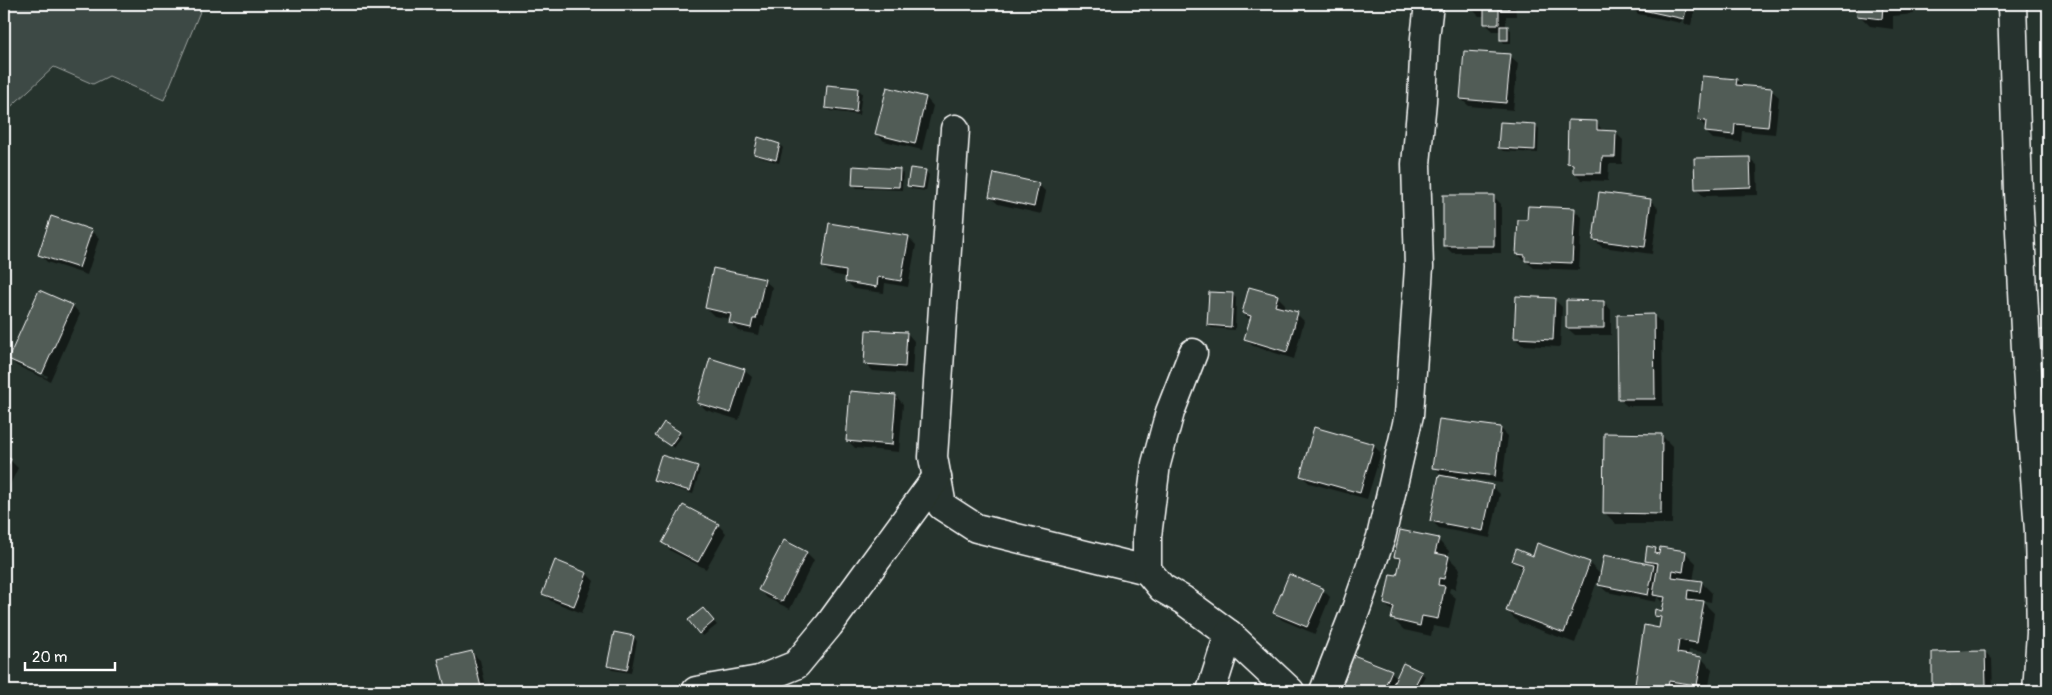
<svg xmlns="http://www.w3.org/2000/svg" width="2052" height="695" font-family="Pangolin,sans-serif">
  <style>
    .green { fill: #3e4944; stroke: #9ea4a2 }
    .shadow { fill: #0007; fill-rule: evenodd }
    .building { fill: #515c57; stroke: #fff }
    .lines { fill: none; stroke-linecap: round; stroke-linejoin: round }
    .minor-casing { stroke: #fff; stroke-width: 31 }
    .minor { stroke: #26332d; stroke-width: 28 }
  </style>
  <rect width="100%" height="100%" fill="#26332d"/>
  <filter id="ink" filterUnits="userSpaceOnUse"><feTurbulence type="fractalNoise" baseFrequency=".02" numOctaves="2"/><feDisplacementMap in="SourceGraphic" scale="10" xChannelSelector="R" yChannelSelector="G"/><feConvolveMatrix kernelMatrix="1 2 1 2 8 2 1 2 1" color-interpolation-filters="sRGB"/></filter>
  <g filter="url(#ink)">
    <polygon class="green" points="4,4 203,4 164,100 109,76 93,84 54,67 4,113"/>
    <g class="shadow">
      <polygon points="1035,4 1056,4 1054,9"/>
      <polygon points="1471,4 1515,4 1516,16 1506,16 1506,27 1511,30 1511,43 1504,43 1501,39 1501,31 1493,31 1485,23 1485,16 1479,16 1471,8"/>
      <polygon points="1631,4 1686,4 1681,23 1638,14 1631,6"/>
      <polygon points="1688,4 1696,4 1691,25 1684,24"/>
      <polygon points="1827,4 1945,4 1913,6 1914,14 1893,16 1893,29 1870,26 1859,15 1859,11"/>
      <polygon points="1510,56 1518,63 1513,110 1469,106 1461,99"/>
      <polygon points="1737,80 1744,87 1771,90 1779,97 1775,134 1742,131 1741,142 1713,139 1706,132 1706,127 1699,120"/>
      <polygon points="858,89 862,93 859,115 830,111 826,108"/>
      <polygon points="926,98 933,106 922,150 884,141 876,134"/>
      <polygon points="1596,122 1604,132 1615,132 1623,140 1622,164 1609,164 1608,181 1582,180 1574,172 1574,168 1569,163"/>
      <polygon points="1536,125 1539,129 1538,153 1503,151 1499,148"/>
      <polygon points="780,145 783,148 779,163 759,157 755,154"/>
      <polygon points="1749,158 1757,165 1758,195 1703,196 1696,188"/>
      <polygon points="900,170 903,174 902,190 857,188 853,184"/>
      <polygon points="925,171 929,175 926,191 912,189 908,186"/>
      <polygon points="995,175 1039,185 1046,192 1041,214 998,204 990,197"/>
      <polygon points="1600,193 1651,201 1658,208 1652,254 1602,247 1594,240"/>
      <polygon points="1494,197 1501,204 1501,253 1452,253 1444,245"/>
      <polygon points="1574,210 1582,217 1579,270 1534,268 1517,254 1528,222"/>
      <polygon points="91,231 99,238 87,275 47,262 40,254"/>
      <polygon points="908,237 916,245 908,287 885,283 884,293 854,289 846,281 847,277 831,274 823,267"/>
      <polygon points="764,280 772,287 764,326 761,326 759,335 738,331 730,323 731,319 714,316 706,308"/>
      <path d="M40,291l33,15 7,8 -30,67 -33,-15 -8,-7zM17,362l31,14 -1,2 -30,-14z"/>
      <polygon points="1232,294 1236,298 1235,330 1212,328 1208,325"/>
      <polygon points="1277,296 1285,304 1283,310 1297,314 1304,321 1294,359 1253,346 1245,339 1251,321 1243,313"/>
      <polygon points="1554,299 1562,307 1560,347 1522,345 1515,338"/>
      <polygon points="1604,302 1611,310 1611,335 1575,335 1567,328"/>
      <polygon points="1654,316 1662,323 1663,406 1627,406 1619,399"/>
      <polygon points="2048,330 2048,360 2042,354 2037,332"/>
      <polygon points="907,333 914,341 912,374 873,371 866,364"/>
      <polygon points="744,370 752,377 739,420 706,410 698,402"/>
      <polygon points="896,396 903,404 899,452 855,448 847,440"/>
      <polygon points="1500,428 1508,436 1502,483 1450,476 1450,478 1492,486 1500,494 1490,538 1439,528 1431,520 1441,474 1434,467"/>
      <polygon points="679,433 682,436 674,448 657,436"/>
      <polygon points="1662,436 1673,447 1672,524 1616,524 1605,513"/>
      <polygon points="1373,445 1381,453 1367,499 1309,483 1301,475"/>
      <polygon points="4,457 10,460 18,468 4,497"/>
      <polygon points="697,467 700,470 693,494 658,483 655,479"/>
      <polygon points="718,525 726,533 706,569 671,551 664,543"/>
      <polygon points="1438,540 1449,551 1448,557 1460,569 1455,589 1450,588 1449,592 1456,598 1449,629 1433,626 1431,636 1404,630 1393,619 1394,613 1385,604 1398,577 1402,562 1396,556"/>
      <polygon points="784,542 807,553 814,560 790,609 767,598 760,590"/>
      <polygon points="1655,549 1661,554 1685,552 1696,563 1693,581 1701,582 1712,593 1711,602 1701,600 1714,613 1708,653 1689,650 1688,656 1701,658 1712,669 1708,691 1635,691 1645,627 1661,629 1662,621 1655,615 1664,612 1665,605 1657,597 1656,602 1607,592 1599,585 1601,577 1599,576 1575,643 1518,622 1507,611 1523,570 1514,561 1533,558 1589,563 1601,575 1652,566 1647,560"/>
      <polygon points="587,574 594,581 582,613 551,601 543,593"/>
      <polygon points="1323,590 1330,597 1315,634 1282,620 1274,613"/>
      <polygon points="706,613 717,625 703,636 699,633"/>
      <polygon points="633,637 637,641 631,673 612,670 608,666"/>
      <polygon points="1985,652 1992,659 1993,691 1939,691 1933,685"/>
      <polygon points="472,653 480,660 487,691 447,691 440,660"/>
      <polygon points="1391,672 1398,678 1421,673 1425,676 1417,691 1329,691"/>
    </g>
    <g class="building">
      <polygon points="1470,4 1509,4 1509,9 1499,9 1499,24 1484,24 1484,9 1470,9"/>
      <polygon points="1630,4 1687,4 1684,19 1629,7"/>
      <polygon points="1858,4 1903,4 1883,5 1882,19 1857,16"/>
      <rect x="1500" y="26" width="8" height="14"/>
      <polygon points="1464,51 1511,54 1506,103 1460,99"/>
      <polygon points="1702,76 1737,79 1736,85 1772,88 1768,127 1735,124 1734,135 1705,132 1706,121 1698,120"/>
      <polygon points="827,85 858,88 856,112 825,108"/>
      <polygon points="887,87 926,97 915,144 875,134"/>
      <polygon points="1568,120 1597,121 1597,130 1616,131 1615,157 1602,157 1601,173 1573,173 1573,164 1567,163"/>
      <polygon points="1500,122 1536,124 1535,150 1498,148"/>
      <polygon points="758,137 780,144 776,160 754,154"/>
      <polygon points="1750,157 1751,187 1695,189 1694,158"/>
      <polygon points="853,166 900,169 899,187 852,185"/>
      <polygon points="910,168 926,170 923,188 907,186"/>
      <polygon points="994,173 1039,183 1034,207 989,197"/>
      <polygon points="1599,192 1651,199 1645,247 1593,240"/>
      <rect x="1443" y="195" width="51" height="51"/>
      <polygon points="1528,206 1575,208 1572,263 1525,261 1525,255 1516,254 1518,220 1527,220"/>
      <polygon points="51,216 92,230 79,268 38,255"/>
      <polygon points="829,223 909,236 901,281 878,277 877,287 845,282 846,271 822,267"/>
      <polygon points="713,268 765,279 756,319 753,319 751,328 729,323 731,314 705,308"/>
      <polygon points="1249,287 1278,295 1275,306 1298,312 1287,352 1244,339 1251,316 1242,313"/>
      <polygon points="39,290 73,305 42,374 8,359"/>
      <polygon points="1209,292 1233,293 1231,327 1207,325"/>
      <polygon points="1516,296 1555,298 1553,340 1514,338"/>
      <polygon points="1566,300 1604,301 1604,328 1566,328"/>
      <polygon points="1654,314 1655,399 1618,399 1617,315"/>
      <polygon points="2048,329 2048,353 2040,354 2035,331"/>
      <polygon points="866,330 907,332 905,367 864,364"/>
      <polygon points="710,358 745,369 731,413 697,403"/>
      <polygon points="850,391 896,395 892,445 846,441"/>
      <polygon points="1439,419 1501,427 1495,476 1432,468"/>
      <polygon points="664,422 680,432 670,446 655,436"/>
      <polygon points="1314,427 1374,444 1360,493 1300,476"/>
      <polygon points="1604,433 1662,434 1661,514 1603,513"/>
      <polygon points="661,455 698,466 690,491 653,480"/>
      <polygon points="4,456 11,459 4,474"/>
      <polygon points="1439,475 1493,485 1483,531 1430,521"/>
      <polygon points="683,505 719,524 698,562 662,543"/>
      <polygon points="1400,530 1439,538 1435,553 1449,556 1444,579 1439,578 1438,585 1445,586 1438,619 1422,616 1420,626 1391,619 1394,607 1384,604 1390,574 1397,575 1401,558 1394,557"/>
      <polygon points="784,540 807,552 782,602 758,590"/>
      <polygon points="1537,543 1590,562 1564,633 1506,611 1523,565 1512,561 1516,549 1533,556"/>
      <polygon points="1647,546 1656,548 1655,553 1659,554 1660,547 1686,551 1683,572 1673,570 1672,577 1702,581 1700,592 1688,590 1687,599 1704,601 1697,643 1679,640 1677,653 1702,657 1697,685 1669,681 1667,691 1634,691 1644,625 1659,628 1661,617 1654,616 1655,609 1662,611 1665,597 1653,595 1658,563 1645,561"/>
      <polygon points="1604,555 1654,565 1648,595 1598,585"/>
      <polygon points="555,560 587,573 574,606 542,594"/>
      <polygon points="1289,574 1324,589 1307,627 1273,613"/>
      <polygon points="703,608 714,621 699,634 688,620"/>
      <polygon points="614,632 634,636 627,670 607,666"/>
      <polygon points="472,651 482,691 446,691 438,659"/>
      <polygon points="1343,651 1392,670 1383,691 1327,691"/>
      <polygon points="1985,651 1986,685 1971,685 1972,691 1950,691 1950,685 1932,686 1932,652"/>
      <polygon points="1403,663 1422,672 1412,691 1390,691"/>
      <polygon points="780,682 785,691 761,691"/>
    </g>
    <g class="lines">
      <g class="minor-casing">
        <g id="minor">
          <polyline points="2012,4 2018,192 2027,369 2039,531 2041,633 2037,691"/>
          <polyline points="955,129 933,457 942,506 976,528 1147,570"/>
          <polyline points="1193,353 1170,412 1156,464 1147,536 1147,570 1162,588 1183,600 1229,634 1290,691"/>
          <polyline points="696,691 759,680 796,665 829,625 937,477"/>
          <polyline points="1211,691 1229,634"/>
          <polyline points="1324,691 1356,609 1381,537 1409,415 1419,267 1416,164 1422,101 1425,38 1429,4"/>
        </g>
      </g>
      <use href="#minor" class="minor"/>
    </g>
  </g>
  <rect width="2052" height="695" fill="none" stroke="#26332d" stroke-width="20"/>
  <rect x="10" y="10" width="2032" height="675" fill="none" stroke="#fff" stroke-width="2" filter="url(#ink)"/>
  <path d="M25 662v8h90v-8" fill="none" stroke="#ffffff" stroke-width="2.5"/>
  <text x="32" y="662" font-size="15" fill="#ffffff" stroke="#26332d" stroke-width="4" paint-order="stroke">20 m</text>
</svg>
